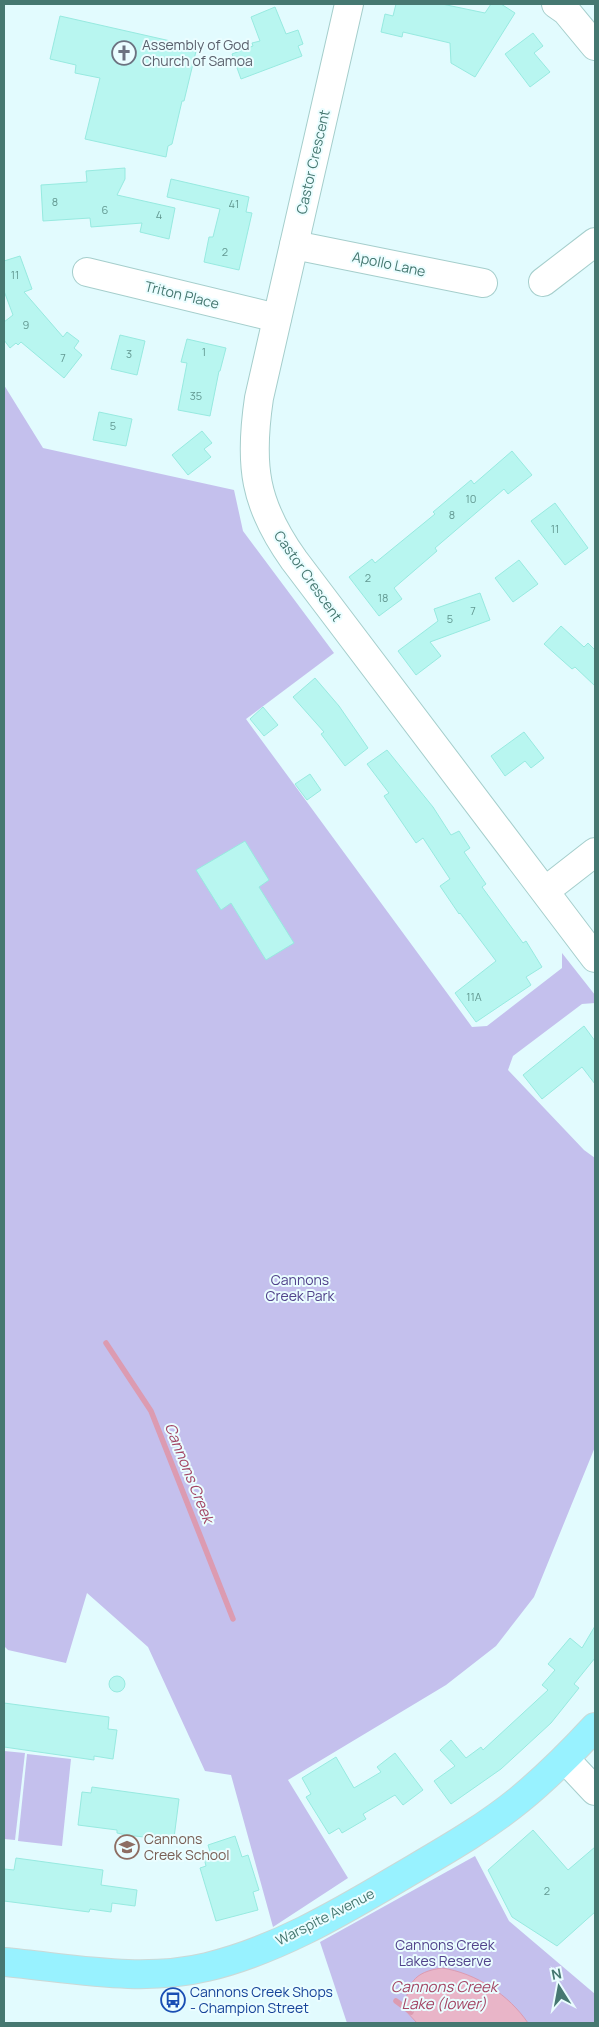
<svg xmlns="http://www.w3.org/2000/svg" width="599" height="2027" font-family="Manrope,sans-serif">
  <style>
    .green { fill: #c4c0ed }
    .water { fill: #e9b5c8; stroke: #dc9bb1 }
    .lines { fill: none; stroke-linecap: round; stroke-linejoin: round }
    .stream { stroke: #dc9bb1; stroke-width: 5.5 }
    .building { fill: #b8f6f0; stroke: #97eae0 }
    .minor-casing { stroke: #a5cecc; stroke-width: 30 }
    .major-casing { stroke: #cbd9d7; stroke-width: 30 }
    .minor { stroke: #fff; stroke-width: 28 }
    .major { stroke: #98f2ff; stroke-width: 28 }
    .labels { text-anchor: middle; stroke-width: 4; stroke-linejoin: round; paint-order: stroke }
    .number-label { font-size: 11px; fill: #629891 }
    .worship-label { font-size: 14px; fill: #5b616d; stroke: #eafdff; text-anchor: start }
    .street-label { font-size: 14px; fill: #467871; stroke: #eafdff }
    .park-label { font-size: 14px; fill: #51428b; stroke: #eafdff }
    .education-label { font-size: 14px; fill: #785e54; stroke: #eafdff; text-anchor: start }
    .transit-label { font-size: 14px; fill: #164399; stroke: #eafdff; text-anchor: start }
    .water-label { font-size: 15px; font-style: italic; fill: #a44665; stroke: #eafdff }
  </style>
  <rect width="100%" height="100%" fill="#e2fbfe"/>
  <g class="green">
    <polygon points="4,385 43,448 234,490 243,531 334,653 246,719 472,1027 487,1026 562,968 562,953 595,995 595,1003 582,1004 513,1056 508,1070 584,1150 595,1158 595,1447 534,1597 496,1646 446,1685 288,1780 348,1878 273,1927 231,1775 205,1771 148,1647 87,1593 66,1663 8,1650 4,1646"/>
    <polygon points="4,1751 25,1753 15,1840 4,1839"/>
    <polygon points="27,1754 71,1759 62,1846 18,1841"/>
    <polygon points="475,1856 509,1921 595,1994 595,2023 347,2023 320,1942"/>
  </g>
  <path class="water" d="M442,1968c34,5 67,27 86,55h-111l-12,-13c2,-26 8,-38 37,-42z"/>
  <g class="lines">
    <g class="stream">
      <polyline points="106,1343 151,1411 233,1619"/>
      <polyline points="396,2001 411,2012"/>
    </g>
  </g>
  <g class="building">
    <polygon points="396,4 442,4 485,13 491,4 501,4 515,13 475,77 451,63 450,43 403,32 402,37 381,32 385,14 393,16"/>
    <polygon points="275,7 286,34 298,30 303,44 298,46 302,56 241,79 232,54 253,46 252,43 260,41 251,17"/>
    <polygon points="60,16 197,47 184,101 182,101 172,144 168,146 166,157 85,139 100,78 75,73 76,65 50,59"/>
    <polygon points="533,33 543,46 534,53 550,72 530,87 505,54"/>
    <polygon points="125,168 125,179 117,195 175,208 169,239 140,232 142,223 91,227 90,218 43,221 41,185 87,182 86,171"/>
    <polygon points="171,179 249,197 246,212 252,213 239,270 204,262 209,237 213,237 220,209 167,197"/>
    <polygon points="20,256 32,289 24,292 63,337 67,332 79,341 74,348 82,355 64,378 21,342 18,345 16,343 10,348 4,340 4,322 13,315 4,291 4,261"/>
    <polygon points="120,335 145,341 137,375 111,369"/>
    <polygon points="187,339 226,348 220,371 219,371 210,416 178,410 187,363 181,362"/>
    <polygon points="99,412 132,419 126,446 93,440"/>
    <polygon points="202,431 212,443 204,449 211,457 188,475 172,455"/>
    <polygon points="512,451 532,475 508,494 504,489 435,548 437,551 394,588 402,599 379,616 349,577 372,559 375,563 435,514 433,512 471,480 474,484"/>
    <polygon points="555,503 588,548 565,565 531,521"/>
    <polygon points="519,560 538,584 513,602 495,578"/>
    <polygon points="480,593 490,620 430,642 441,656 416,675 398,651 438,621 434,609"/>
    <polygon points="561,626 584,647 588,643 595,650 595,686 575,667 572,669 544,644"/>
    <polygon points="315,678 339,706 368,748 345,766 321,734 324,732 293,697"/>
    <polygon points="263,707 278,725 264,736 250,719"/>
    <polygon points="524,732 544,758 531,768 525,761 505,776 491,756"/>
    <polygon points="387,750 433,807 451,835 459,831 470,848 464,852 486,884 482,887 523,943 526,941 542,967 526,977 531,985 476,1022 455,993 496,961 460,913 459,914 440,886 450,879 423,838 416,843 384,796 389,793 367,764"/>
    <polygon points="310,774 321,790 307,800 295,784"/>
    <polygon points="245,841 269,880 259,887 294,943 266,960 231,903 221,910 196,870"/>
    <polygon points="584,1026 595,1041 595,1084 582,1067 542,1099 523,1075"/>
    <polygon points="595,1626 595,1658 574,1684 579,1688 551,1723 501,1769 451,1804 434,1781 455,1766 440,1750 451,1740 466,1758 481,1747 483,1750 548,1690 542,1685 555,1670 548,1664 570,1638 582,1648"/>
    <circle cx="117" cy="1684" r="8"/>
    <polygon points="4,1703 109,1717 108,1729 117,1730 113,1759 94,1756 94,1760 4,1747"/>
    <polygon points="395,1753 423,1790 403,1805 395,1795 363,1814 366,1819 342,1833 339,1828 329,1834 306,1797 311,1794 302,1778 336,1757 354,1788 381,1772 377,1767"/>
    <polygon points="92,1787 179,1799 174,1838 144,1834 144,1837 126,1835 117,1833 117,1830 78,1825 82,1792 91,1793"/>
    <polygon points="533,1830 568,1870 595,1847 595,1912 557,1946 512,1917 488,1870"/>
    <polygon points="235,1836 242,1857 248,1855 259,1890 253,1892 258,1910 216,1921 200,1868 206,1866 204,1858 211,1855 208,1845"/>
    <polygon points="16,1858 103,1870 101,1885 137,1890 135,1906 112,1903 111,1912 90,1909 89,1912 4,1901 4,1869 14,1870"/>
  </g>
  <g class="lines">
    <g class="minor-casing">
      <g id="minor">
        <path d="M349,4l-90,394c-10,67 -5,106 35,162l301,398"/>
        <polyline points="556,4 566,11 595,46"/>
        <polyline points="294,245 483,283"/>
        <polyline points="87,272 277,318"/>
        <polyline points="543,282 595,242"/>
        <polyline points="545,891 595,852"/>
        <polyline points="565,1759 595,1791"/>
      </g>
    </g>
    <g class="major-casing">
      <path id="major" d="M4,1962c67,6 136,21 203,5 67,-16 129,-52 188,-87 42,-25 86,-49 124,-80 28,-23 52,-47 76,-73"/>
    </g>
    <use href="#minor" class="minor"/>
    <use href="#major" class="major"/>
  </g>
  <defs>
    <g id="church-ring" transform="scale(1.25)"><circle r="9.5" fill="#eafdff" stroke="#6b7280" stroke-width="1.5"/><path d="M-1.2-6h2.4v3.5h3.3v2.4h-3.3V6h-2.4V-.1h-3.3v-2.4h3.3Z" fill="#6b7280"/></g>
    <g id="school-ring" transform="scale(1.25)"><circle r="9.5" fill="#eafdff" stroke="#8d6e63" stroke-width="1.5"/><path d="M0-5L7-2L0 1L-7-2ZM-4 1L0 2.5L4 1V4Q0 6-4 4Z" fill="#8d6e63"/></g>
    <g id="bus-ring" transform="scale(1.25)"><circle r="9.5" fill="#eafdff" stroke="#1a4fb4" stroke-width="1.5"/><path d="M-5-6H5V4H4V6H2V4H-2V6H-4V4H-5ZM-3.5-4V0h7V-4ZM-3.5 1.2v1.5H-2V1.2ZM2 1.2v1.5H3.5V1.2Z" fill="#1a4fb4"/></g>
  </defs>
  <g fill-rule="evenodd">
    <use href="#church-ring" x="124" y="53"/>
    <use href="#school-ring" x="127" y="1847"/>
    <use href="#bus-ring" x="173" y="2000"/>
  </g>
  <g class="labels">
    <g class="number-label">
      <text x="55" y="206">8</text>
      <text x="234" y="208">41</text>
      <text x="105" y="214">6</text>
      <text x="159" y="219">4</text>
      <text x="225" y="256">2</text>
      <text x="15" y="279">11</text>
      <text x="26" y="329">9</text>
      <text x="204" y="356">1</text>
      <text x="129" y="358">3</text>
      <text x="63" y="362">7</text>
      <text x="196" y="400">35</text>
      <text x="113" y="430">5</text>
      <text x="471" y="503">10</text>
      <text x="452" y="519">8</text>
      <text x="555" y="533">11</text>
      <text x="368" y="582">2</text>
      <text x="383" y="602">18</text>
      <text x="473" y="615">7</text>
      <text x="450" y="623">5</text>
      <text x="474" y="1001">11A</text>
      <text x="547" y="1895">2</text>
    </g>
    <g class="worship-label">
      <text x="142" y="50">Assembly of God<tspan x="142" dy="16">Church of Samoa</tspan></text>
    </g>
    <g class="street-label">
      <text transform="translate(313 162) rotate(-77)" y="5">Castor Crescent</text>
      <text transform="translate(389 264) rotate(12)" y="5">Apollo Lane</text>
      <text transform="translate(182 295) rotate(14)" y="5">Triton Place</text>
      <text transform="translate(308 576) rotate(55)" y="5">Castor Crescent</text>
      <text transform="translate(325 1917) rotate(-27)" y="5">Warspite Avenue</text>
    </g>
    <g class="park-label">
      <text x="300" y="1285">Cannons<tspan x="300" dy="16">Creek Park</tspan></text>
      <text x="445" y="1950">Cannons Creek<tspan x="445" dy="16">Lakes Reserve</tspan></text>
    </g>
    <g class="education-label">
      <text x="144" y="1844">Cannons<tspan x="144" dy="16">Creek School</tspan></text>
    </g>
    <g class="transit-label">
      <text x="190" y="1997">Cannons Creek Shops<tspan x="190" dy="16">- Champion Street</tspan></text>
    </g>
    <g class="water-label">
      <text transform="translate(189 1473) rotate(68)" y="5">Cannons Creek</text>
      <text x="444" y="1992">Cannons Creek<tspan x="444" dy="17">Lake (lower)</tspan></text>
    </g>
  </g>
  <rect width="599" height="2027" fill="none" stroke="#467871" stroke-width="10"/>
  <g transform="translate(559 1987) rotate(349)" stroke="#eafdff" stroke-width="4" paint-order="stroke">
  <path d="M0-4L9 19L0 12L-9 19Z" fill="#467871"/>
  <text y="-8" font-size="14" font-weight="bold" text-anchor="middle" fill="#467871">N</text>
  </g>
</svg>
